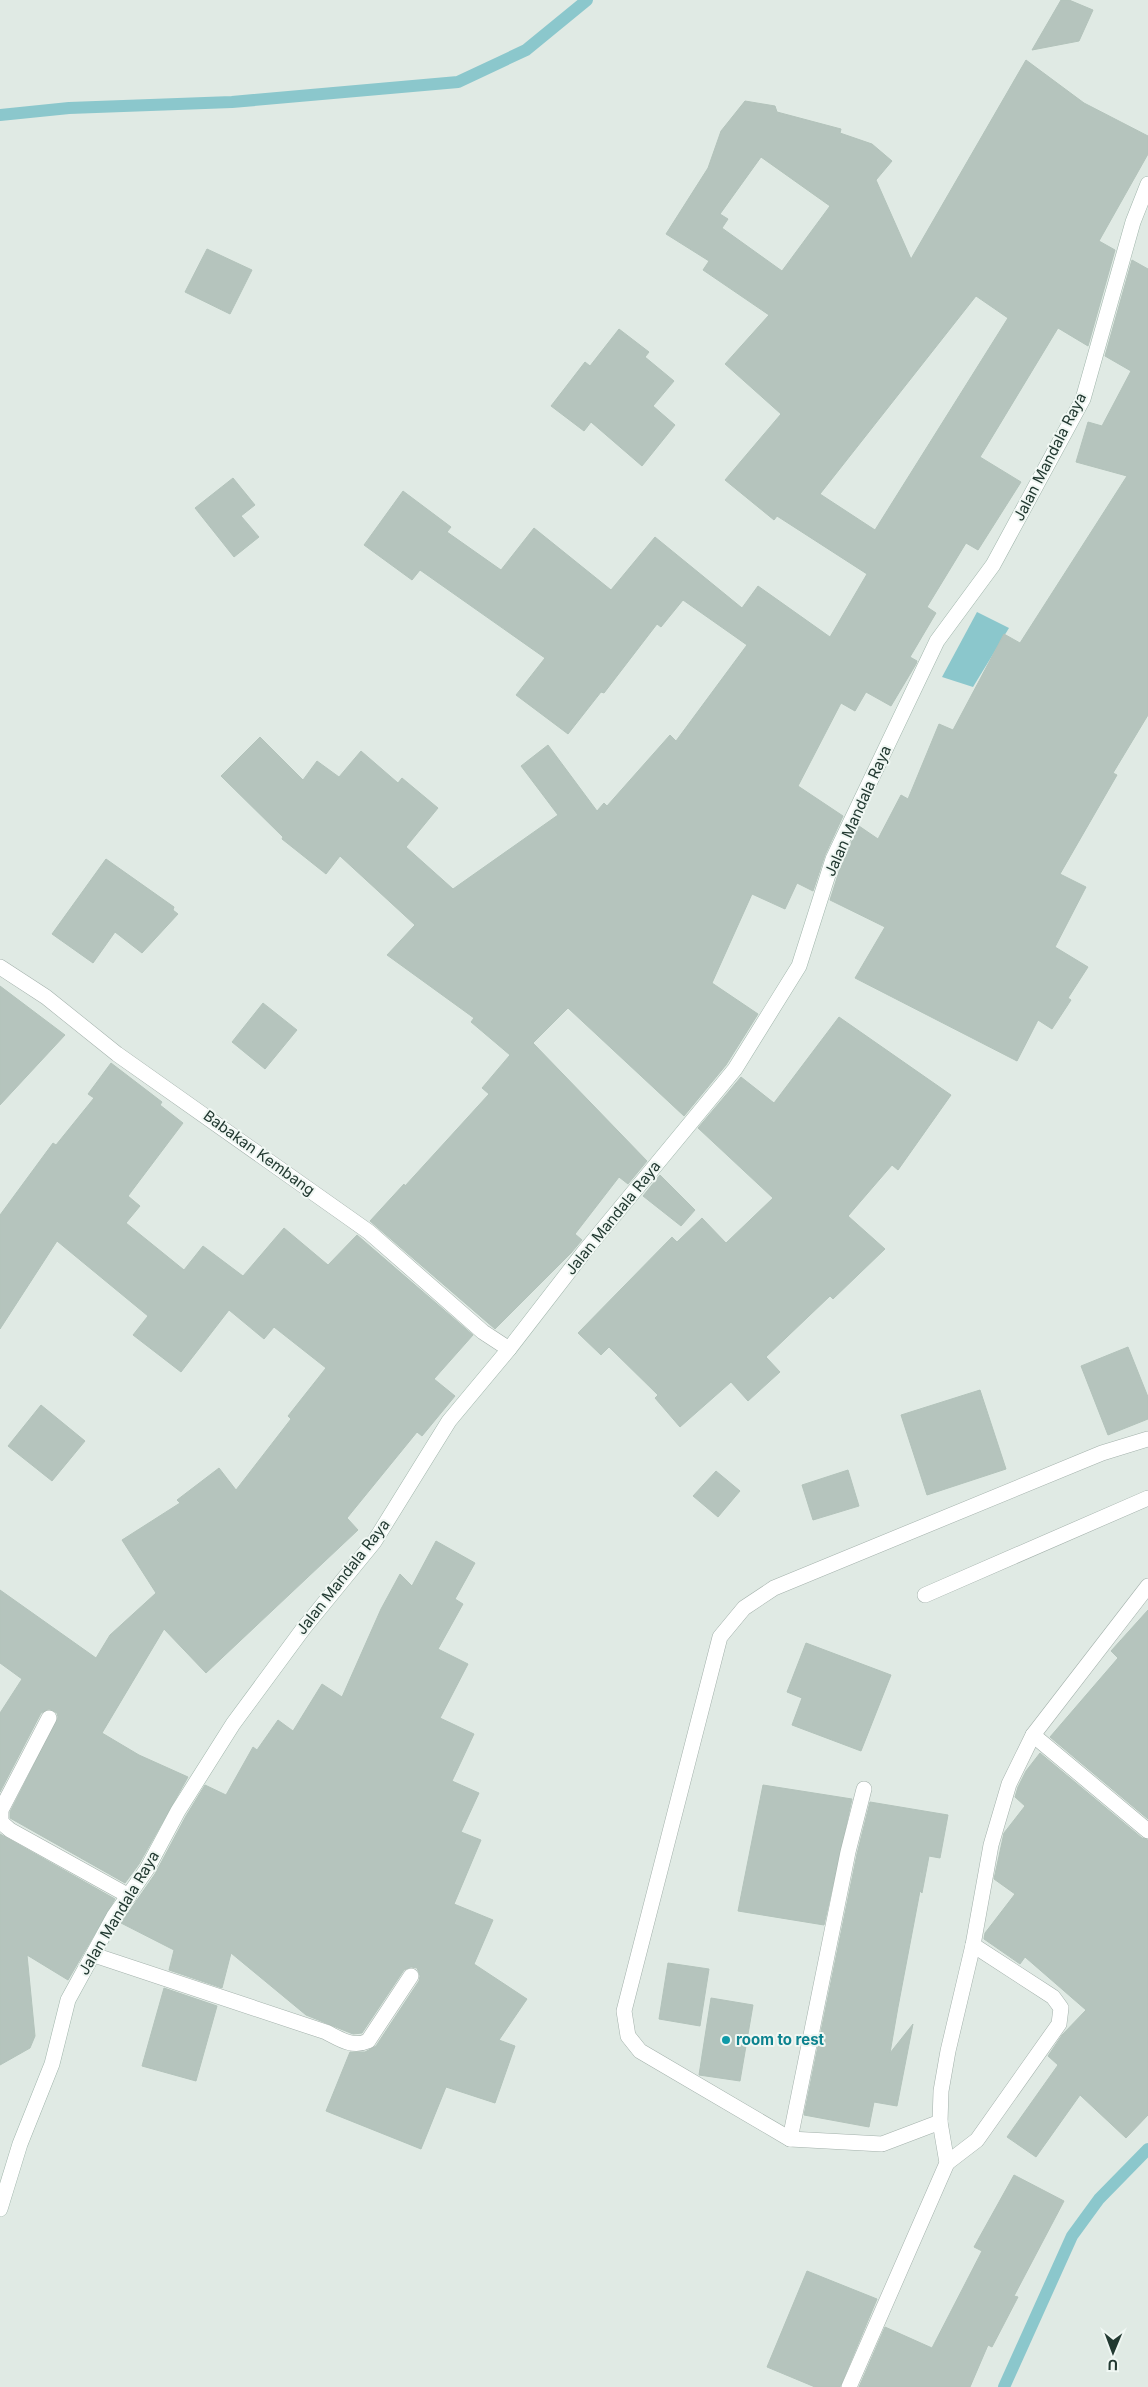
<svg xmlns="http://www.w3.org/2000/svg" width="1148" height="2387" font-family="Inter,sans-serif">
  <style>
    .water { fill: #8bc7cc }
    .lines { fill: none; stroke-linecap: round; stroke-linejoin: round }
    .stream { stroke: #8bc7cc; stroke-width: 12 }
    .building { fill: #b5c4bd; stroke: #b3c3bb; fill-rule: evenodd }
    .street-casing { stroke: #a3b1ab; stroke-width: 16 }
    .secondary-casing { stroke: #a0b5ab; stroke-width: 16 }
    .street { stroke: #fff; stroke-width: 15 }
    .secondary { stroke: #fff; stroke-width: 15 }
    .culture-dot { fill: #0f9aa8; stroke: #f0f7f3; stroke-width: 2 }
    .labels { text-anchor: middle; stroke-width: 4; stroke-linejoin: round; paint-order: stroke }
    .street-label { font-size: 15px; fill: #223931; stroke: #f0f7f3 }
    .culture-label { font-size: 15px; font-weight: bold; fill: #0d838f; stroke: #f0f7f3; text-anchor: start }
  </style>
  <rect width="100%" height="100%" fill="#e0eae4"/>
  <polygon class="water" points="977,612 1009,628 973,687 942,677"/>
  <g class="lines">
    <g class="stream">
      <polyline points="0,115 69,108 232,102 458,82 526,50 587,0"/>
      <polyline points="1004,2387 1072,2236 1099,2199 1148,2149"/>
    </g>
  </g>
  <g class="building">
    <polygon points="1061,0 1069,0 1093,10 1079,41 1032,50"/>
    <path d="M1026,60l58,43 64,33v18l-49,87 16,9 -27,96 -30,-18 -78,129 41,25 -43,68 -12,-7 -39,64 9,6 -26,44 7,4 -1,3 -25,42 -25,-14 -11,19 -14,-8 -43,83 45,30 -18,39 -12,36 -16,-8 -12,26 -33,-15 -40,89 46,31 -32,51 -42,51 -116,-108 -35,35 114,118 -19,23 -9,-7 -44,57 7,6 -11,13 -76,76 -125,-108 34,-37 1,2 84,-92 -7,-6 28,-33 -39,-33 3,-4 -87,-63 28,-30 -75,-69 -14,18 -44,-35 1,-2 -62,-61 39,-39 43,43 14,-19 22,16 22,-26 37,32 4,-5 36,30 -32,39 47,42 105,-74 -37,-49 27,-21 49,66 7,-8 3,3 63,-71 6,6 71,-96 -64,-45 -22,27 -4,-3 -53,69 -3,-1 -33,42 -52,-39 29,-37 -125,-88 -8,10 -48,-35 39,-54 48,36 -4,5 54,38 33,-42 77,62 44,-53 87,71 16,-22 72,51 37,-63 -90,-58 -3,4 -49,-40 56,-66 -56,-50 44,-49 -66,-45 6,-9 -43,-27 42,-66 13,-37 24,-30 30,5 2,6 64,17 -1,4 32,11 20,17 -16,19 35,79zM761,157l69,49 -48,65 -60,-43 6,-9 -8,-5zM976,296l32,22 -133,212 -55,-36z"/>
    <polygon points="207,249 252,270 230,314 185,292"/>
    <polygon points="1132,260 1148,269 1148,715 1113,773 1117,775 1060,874 1086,887 1055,947 1088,967 1068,998 1071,1000 1052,1029 1038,1020 1017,1061 855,978 885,927 830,900 842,862 859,826 878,839 901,795 908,799 939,724 953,730 1004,634 1020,643 1127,476 1076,462 1088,422 1102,426 1131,371 1105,356"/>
    <polygon points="619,329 649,352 645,357 674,381 653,406 675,425 642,466 591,422 584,431 551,406 585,362 590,366"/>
    <polygon points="233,478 255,505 241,516 259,537 234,557 195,508"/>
    <polygon points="106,859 174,907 173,910 178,914 142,953 115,932 93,963 52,934"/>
    <polygon points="0,986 65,1035 0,1105"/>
    <polygon points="263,1003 297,1030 265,1069 232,1042"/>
    <polygon points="839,1017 951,1095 898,1170 892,1165 848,1216 885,1249 833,1299 830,1296 766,1357 780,1372 748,1401 731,1382 680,1427 655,1398 658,1395 609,1347 601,1355 578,1333 672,1237 677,1242 702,1218 726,1243 773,1198 698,1128 741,1077 774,1103"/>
    <polygon points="111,1063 162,1102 160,1105 183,1123 128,1196 140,1206 126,1223 184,1270 203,1246 243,1276 284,1228 328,1265 357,1235 473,1335 434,1379 455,1396 422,1436 417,1432 347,1518 358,1530 206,1673 164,1629 102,1733 139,1755 188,1777 139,1864 125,1883 10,1818 10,1812 58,1717 57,1713 49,1709 41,1713 0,1792 0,1713 22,1679 0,1663 0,1590 96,1658 110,1635 156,1593 122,1540 180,1503 177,1500 219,1468 236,1490 291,1419 288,1416 326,1368 274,1327 264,1339 229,1310 181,1372 133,1335 148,1316 57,1241 0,1329 0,1215 53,1143 56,1145 94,1098 88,1094"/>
    <polygon points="660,1175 695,1210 681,1226 643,1196"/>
    <polygon points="1128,1347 1148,1397 1148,1419 1108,1435 1081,1366"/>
    <polygon points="980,1390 1006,1469 927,1495 901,1415"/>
    <polygon points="41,1405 85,1441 52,1481 8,1446"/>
    <polygon points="848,1470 859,1506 813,1520 802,1485"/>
    <polygon points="716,1471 740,1491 718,1517 693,1496"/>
    <polygon points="436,1541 475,1563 455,1599 463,1604 438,1649 468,1664 440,1718 474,1734 452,1781 479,1793 461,1832 481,1840 454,1904 493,1920 474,1964 527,1999 499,2040 515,2046 495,2103 446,2087 421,2149 326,2111 350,2052 365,2052 376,2046 419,1981 420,1976 417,1968 411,1967 404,1970 362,2033 353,2034 306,2015 231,1953 222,1988 169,1970 174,1950 121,1923 155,1874 186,1816 205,1785 226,1795 253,1747 257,1750 278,1720 293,1731 322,1684 342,1697 381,1609 400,1574 412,1586"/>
    <polygon points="1148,1610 1148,1819 1050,1737 1118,1658 1111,1651"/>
    <polygon points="806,1643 891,1675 861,1751 792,1725 802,1698 787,1692"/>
    <polygon points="1040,1753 1142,1838 1148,1840 1148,2115 1126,2138 1080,2095 1036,2157 1007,2137 1058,2065 1048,2056 1062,2035 1086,2010 1025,1957 1020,1964 984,1939 985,1933 1015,1894 994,1879 1004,1833 1025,1806 1015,1797 1018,1787 1026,1771"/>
    <polygon points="763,1785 852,1799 824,1925 738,1911"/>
    <polygon points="870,1802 948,1815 940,1858 929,1856 922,1893 920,1891 898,2007 890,2053 913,2024 897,2106 874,2102 869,2127 804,2115 857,1854"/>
    <polygon points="0,1834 115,1899 68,1980 27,1955 35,2036 30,2048 0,2065"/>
    <polygon points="668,1963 709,1969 700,2026 659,2019"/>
    <polygon points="164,1988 217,2006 196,2081 142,2066"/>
    <polygon points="711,1998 753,2005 740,2081 699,2075"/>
    <polygon points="1014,2175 1064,2201 1014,2296 1018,2297 992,2347 988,2345 970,2387 859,2387 885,2327 932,2348 982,2251 974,2247"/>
    <polygon points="807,2271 877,2299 840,2387 815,2387 767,2367"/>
  </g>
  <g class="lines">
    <g class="street-casing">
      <g id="street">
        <polyline points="0,967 46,997 117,1054 369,1232 483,1332 509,1349"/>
        <polyline points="925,1595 1148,1498"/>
        <polyline points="49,1718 1,1810 1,1822 10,1830 129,1896"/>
        <polyline points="1033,1735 1148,1831"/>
        <path d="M94,1955l232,77c14,7 26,16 42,9l43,-65"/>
        <polyline points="940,2122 882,2144 790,2139 640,2051 628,2036 624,2011 720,1637 744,1608 774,1588 1102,1453 1148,1439"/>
        <polyline points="790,2139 848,1852 864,1789"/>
        <polyline points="947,2163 977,2140 1059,2024 1061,2008 1053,1997 973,1945"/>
        <polyline points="849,2387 947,2163 940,2122 941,2091 948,2051 973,1945 991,1845 1009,1784 1033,1735 1148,1586"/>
      </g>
    </g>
    <g class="secondary-casing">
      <polyline id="secondary" points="0,2209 20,2144 52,2064 68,2000 114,1916 147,1869 178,1811 233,1724 303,1629 374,1542 449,1421 509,1349 584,1252 735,1069 799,966 833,859 937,641 993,565 1083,399 1133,222 1148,184"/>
    </g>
    <use href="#street" class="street"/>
    <use href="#secondary" class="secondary"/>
  </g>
  <circle class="culture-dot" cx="726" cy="2040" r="5"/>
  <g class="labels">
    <g class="street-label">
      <text transform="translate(1050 457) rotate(-63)" y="5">Jalan Mandala Raya</text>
      <text transform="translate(858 811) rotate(-66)" y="5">Jalan Mandala Raya</text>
      <text transform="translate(259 1153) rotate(36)" y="5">Babakan Kembang</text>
      <text transform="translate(613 1218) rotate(-51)" y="5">Jalan Mandala Raya</text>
      <text transform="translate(343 1577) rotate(-52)" y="5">Jalan Mandala Raya</text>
      <text transform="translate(119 1913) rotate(-59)" y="5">Jalan Mandala Raya</text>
    </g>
    <g class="culture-label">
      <text x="736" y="2045">room to rest</text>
    </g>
  </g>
  <g transform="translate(1113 2352) rotate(181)" stroke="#f0f7f3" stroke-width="4" paint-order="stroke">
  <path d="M0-4L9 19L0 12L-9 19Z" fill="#223931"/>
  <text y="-8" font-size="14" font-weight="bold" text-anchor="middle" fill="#223931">U</text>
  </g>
</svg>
